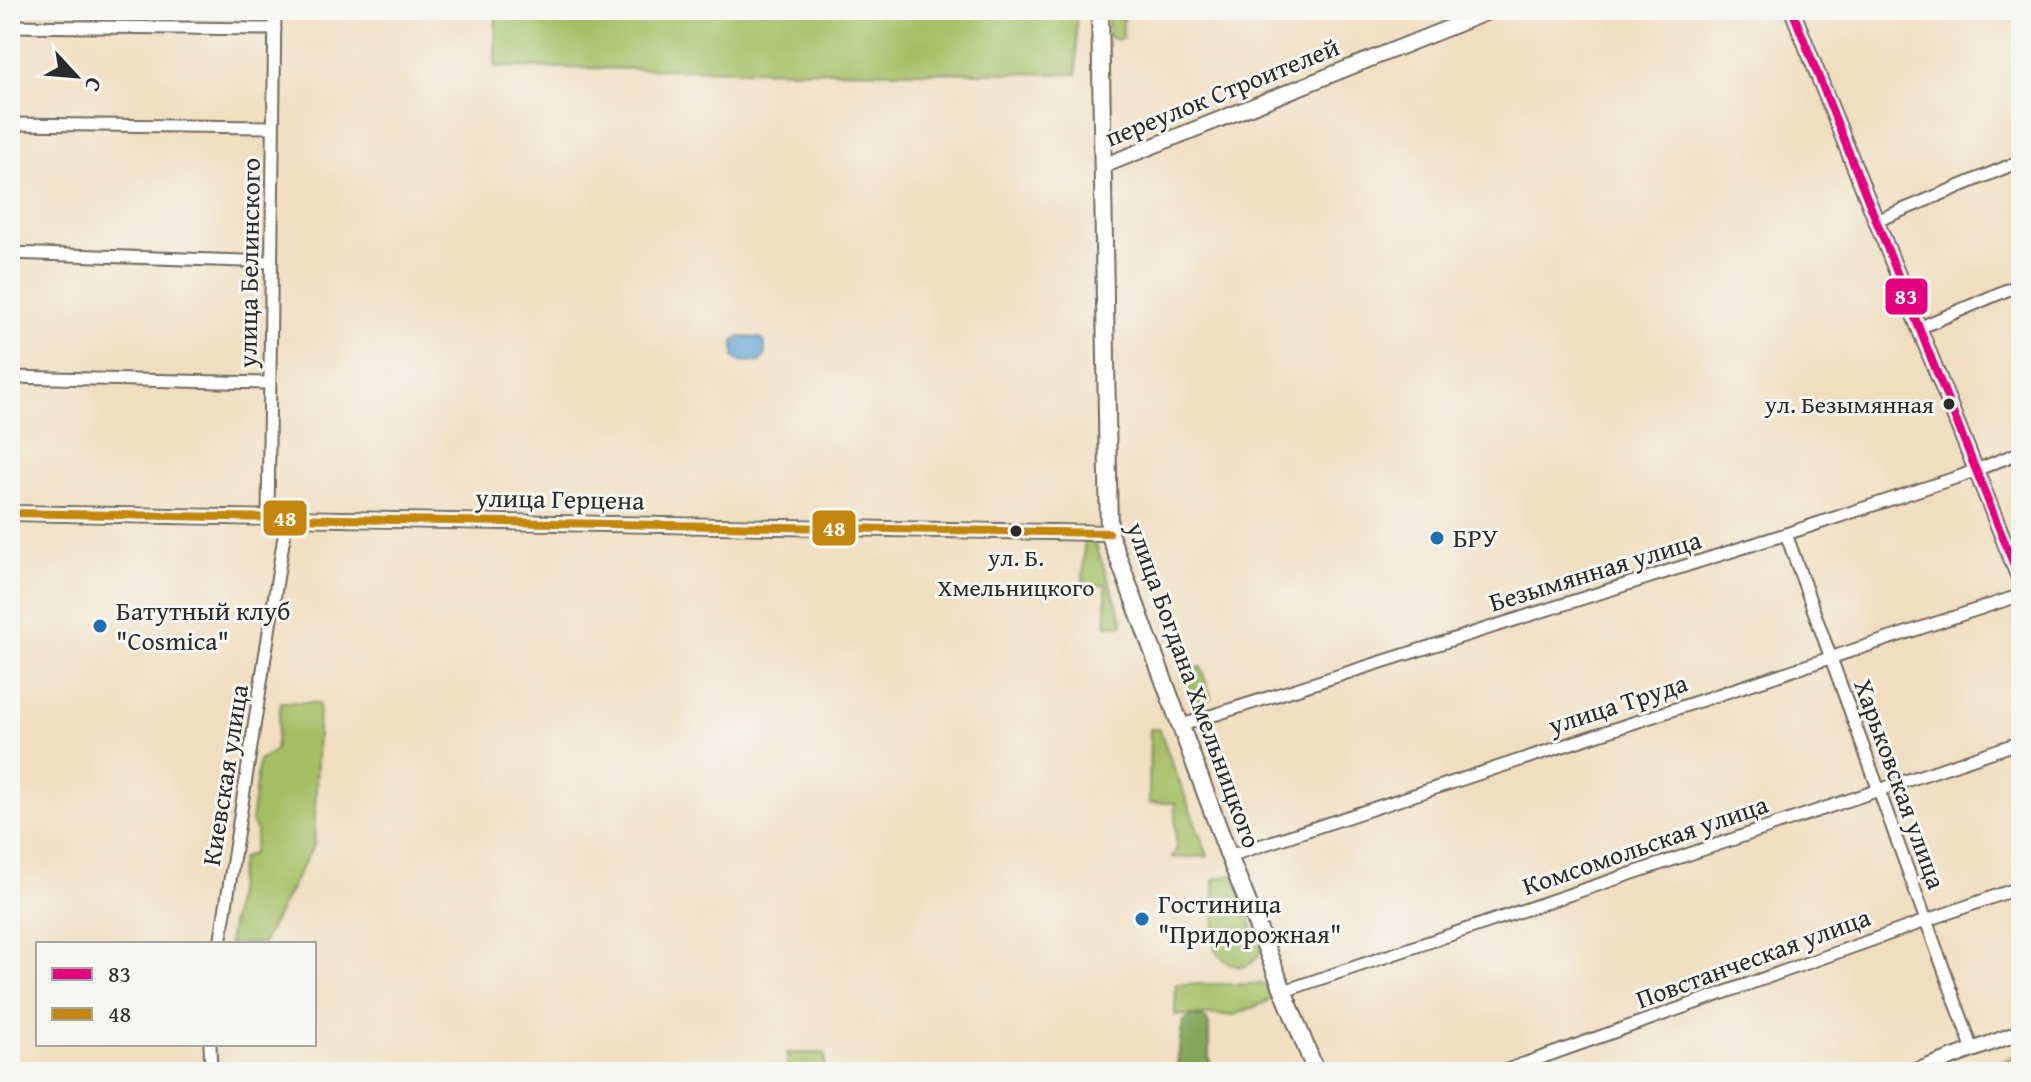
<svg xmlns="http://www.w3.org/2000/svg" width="2031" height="1082" font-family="'Gentium Book Plus',serif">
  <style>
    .green { fill: #a4be64; stroke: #687448; stroke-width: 2 }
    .forest { fill: #83a55a; stroke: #576842; stroke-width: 2 }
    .water { fill: #61a2d4; stroke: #466680; stroke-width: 2 }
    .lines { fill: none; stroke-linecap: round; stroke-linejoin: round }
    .minor-casing { stroke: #706a5f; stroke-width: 15 }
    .tertiary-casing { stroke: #706a5f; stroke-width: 18 }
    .secondary-casing { stroke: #706a5f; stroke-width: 20 }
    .minor { stroke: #fff; stroke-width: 11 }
    .tertiary { stroke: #fff; stroke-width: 14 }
    .secondary { stroke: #fff; stroke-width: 16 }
    .bus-1-casing { stroke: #f6f6f2; stroke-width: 14 }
    .bus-2-casing { stroke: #f6f6f2; stroke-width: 14 }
    .bus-1 { stroke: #e5007d; stroke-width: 8 }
    .bus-2 { stroke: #c4870b; stroke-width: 8 }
    .bus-dot { fill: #2b2b2b; stroke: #f6f6f2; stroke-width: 3 }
    .poi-dot { fill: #1f6fb2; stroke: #f6f6f2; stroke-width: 3 }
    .labels { text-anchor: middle; stroke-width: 6; stroke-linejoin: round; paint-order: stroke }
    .bus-label { font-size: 24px; fill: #2b2b2b; stroke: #f6f6f2; text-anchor: end }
    .street-label { font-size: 26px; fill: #2b2b2b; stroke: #f6f6f2 }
    .poi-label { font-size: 26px; fill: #2b2b2b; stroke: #f6f6f2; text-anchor: start }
    .line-badge { stroke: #f6f6f2; stroke-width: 3 }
    .badge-label { font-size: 22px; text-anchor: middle; font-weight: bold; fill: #fff }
  </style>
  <rect width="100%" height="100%" fill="#f6f6f2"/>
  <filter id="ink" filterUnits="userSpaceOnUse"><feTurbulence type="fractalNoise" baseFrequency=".0125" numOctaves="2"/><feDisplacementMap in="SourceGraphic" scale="16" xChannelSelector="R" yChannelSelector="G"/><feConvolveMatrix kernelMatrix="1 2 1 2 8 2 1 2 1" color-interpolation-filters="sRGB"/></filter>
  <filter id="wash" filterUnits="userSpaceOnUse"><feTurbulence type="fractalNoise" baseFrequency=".006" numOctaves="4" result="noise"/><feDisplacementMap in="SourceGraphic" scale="32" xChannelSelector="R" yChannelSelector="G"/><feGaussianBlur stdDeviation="1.8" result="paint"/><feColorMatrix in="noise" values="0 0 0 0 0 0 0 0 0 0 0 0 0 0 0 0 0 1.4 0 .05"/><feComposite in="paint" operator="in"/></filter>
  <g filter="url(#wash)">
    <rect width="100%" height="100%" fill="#f1dec0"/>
    <g class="green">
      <polygon points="496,10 1076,10 1077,74 495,67"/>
      <polygon points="1108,10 1123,10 1123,37 1119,40 1108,37"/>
      <polygon points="1084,540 1091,541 1096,546 1123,621 1122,625 1106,625 1106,585 1083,585"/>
      <polygon points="1201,667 1211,698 1193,704 1183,672"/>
      <polygon points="281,702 319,703 314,844 262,944 228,944 241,859 253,853 257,831 251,822 259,761 275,750"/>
      <polygon points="1150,729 1159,729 1208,856 1171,858 1176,851 1175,803 1149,803"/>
      <path d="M1233,875l28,75c-12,25 -31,19 -46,0l-1,-71z"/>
      <polygon points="1176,984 1266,984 1272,1000 1234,1015 1175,1015"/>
      <rect x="787" y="1053" width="38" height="19"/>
      <polygon points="2021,1053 2021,1072 1991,1072 1989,1066"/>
    </g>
    <polygon class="forest" points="1192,1016 1203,1018 1209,1023 1209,1057 1212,1072 1176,1072 1183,1021"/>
    <polygon class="water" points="738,337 760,338 765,342 765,356 759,362 739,361 734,357 734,341"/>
  </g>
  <g filter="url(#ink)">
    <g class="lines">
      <g class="minor-casing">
        <g id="minor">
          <polyline points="10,26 275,29"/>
          <polyline points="10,124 273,127"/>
          <polyline points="1876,221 2021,161"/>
          <polyline points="10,253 271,262"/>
          <polyline points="1919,328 2021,284"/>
          <polyline points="10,377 269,383"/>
          <polyline points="268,517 275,10"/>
          <polyline points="1786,534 1973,1050"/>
          <polyline points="1179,726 1786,534 1961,476 2021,452"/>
          <polyline points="1229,856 2021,595"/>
          <polyline points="220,944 287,517"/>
          <polyline points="1284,991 2021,742"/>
          <polyline points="210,1044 211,1072"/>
          <polyline points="1501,1072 2021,887"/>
        </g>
      </g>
      <g class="tertiary-casing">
        <g id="tertiary">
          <polyline points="1792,10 2021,583"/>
          <polyline points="1103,166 1493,10"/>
          <polyline points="10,513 1109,533"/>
          <polyline points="1913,1072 2021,1032"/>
        </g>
      </g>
      <g class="secondary-casing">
        <polyline id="secondary" points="1100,10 1109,533 1229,856 1316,1072"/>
      </g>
      <use href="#minor" class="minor"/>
      <use href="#tertiary" class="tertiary"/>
      <use href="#secondary" class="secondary"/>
      <g class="bus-1-casing">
        <polyline id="bus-1" points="1792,10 2021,583"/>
      </g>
      <g class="bus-2-casing">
        <polyline id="bus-2" points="10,513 1109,533"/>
      </g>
      <use href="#bus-1" class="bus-1"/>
      <use href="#bus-2" class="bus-2"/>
    </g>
  </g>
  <g class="bus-dot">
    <circle cx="1949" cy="404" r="7"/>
    <circle cx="1016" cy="531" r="7"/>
  </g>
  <g class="poi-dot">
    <circle cx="1437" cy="538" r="8"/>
    <circle cx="100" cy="626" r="8"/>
    <circle cx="1142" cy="919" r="8"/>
  </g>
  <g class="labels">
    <g class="bus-label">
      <text x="1934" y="413">ул. Безымянная</text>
      <text x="1016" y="566" text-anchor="middle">ул. Б.<tspan x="1016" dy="30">Хмельницкого</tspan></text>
    </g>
    <g class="street-label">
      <text transform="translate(1222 92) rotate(-22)" y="9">переулок Строителей</text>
      <text transform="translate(249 263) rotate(-89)" y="9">улица Белинского</text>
      <text transform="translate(560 499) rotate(1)" y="9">улица Герцена</text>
      <text transform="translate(1595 571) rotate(-17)" y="9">Безымянная улица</text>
      <text transform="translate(1194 685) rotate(70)" y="9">улица Богдана Хмельницкого</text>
      <text transform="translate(1618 704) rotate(-18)" y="9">улица Труда</text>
      <text transform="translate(225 775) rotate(-81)" y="9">Киевская улица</text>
      <text transform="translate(1900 784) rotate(70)" y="9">Харьковская улица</text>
      <text transform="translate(1645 845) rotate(-19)" y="9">Комсомольская улица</text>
      <text transform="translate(1753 958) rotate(-20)" y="9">Повстанческая улица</text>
    </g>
    <g class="poi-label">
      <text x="1453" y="547">БРУ</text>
      <text x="116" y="620">Батутный клуб<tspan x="116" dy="30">"Cosmica"</tspan></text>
      <text x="1158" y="913">Гостиница<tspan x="1158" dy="30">"Придорожная"</tspan></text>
    </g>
  </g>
  <g class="line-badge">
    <rect x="1884" y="277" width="45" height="39" rx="8" fill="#e5007d"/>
    <rect x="262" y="499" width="46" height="38" rx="8" fill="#c4870b"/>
    <rect x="811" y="509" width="46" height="38" rx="8" fill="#c4870b"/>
  </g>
  <g class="badge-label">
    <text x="1906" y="304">83</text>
    <text x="285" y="526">48</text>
    <text x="834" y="536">48</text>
  </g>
  <rect width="2031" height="1082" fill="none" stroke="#f6f6f2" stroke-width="40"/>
  <rect x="36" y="942" width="280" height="104" fill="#f6f6f2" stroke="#a5a5a2" stroke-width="2"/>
  <rect x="52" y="968" width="40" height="12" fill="#e5007d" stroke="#a5a5a2" stroke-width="2"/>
  <text x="108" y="982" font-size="24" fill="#2b2b2b">83</text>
  <rect x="52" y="1008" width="40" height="12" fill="#c4870b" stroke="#a5a5a2" stroke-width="2"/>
  <text x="108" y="1022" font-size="24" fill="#2b2b2b">48</text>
  <g transform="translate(76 76) rotate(116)" stroke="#f6f6f2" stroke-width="6" paint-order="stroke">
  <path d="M0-6L14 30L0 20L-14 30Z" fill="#2b2b2b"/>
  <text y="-12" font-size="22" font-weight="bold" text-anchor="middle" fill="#2b2b2b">С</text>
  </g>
</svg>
